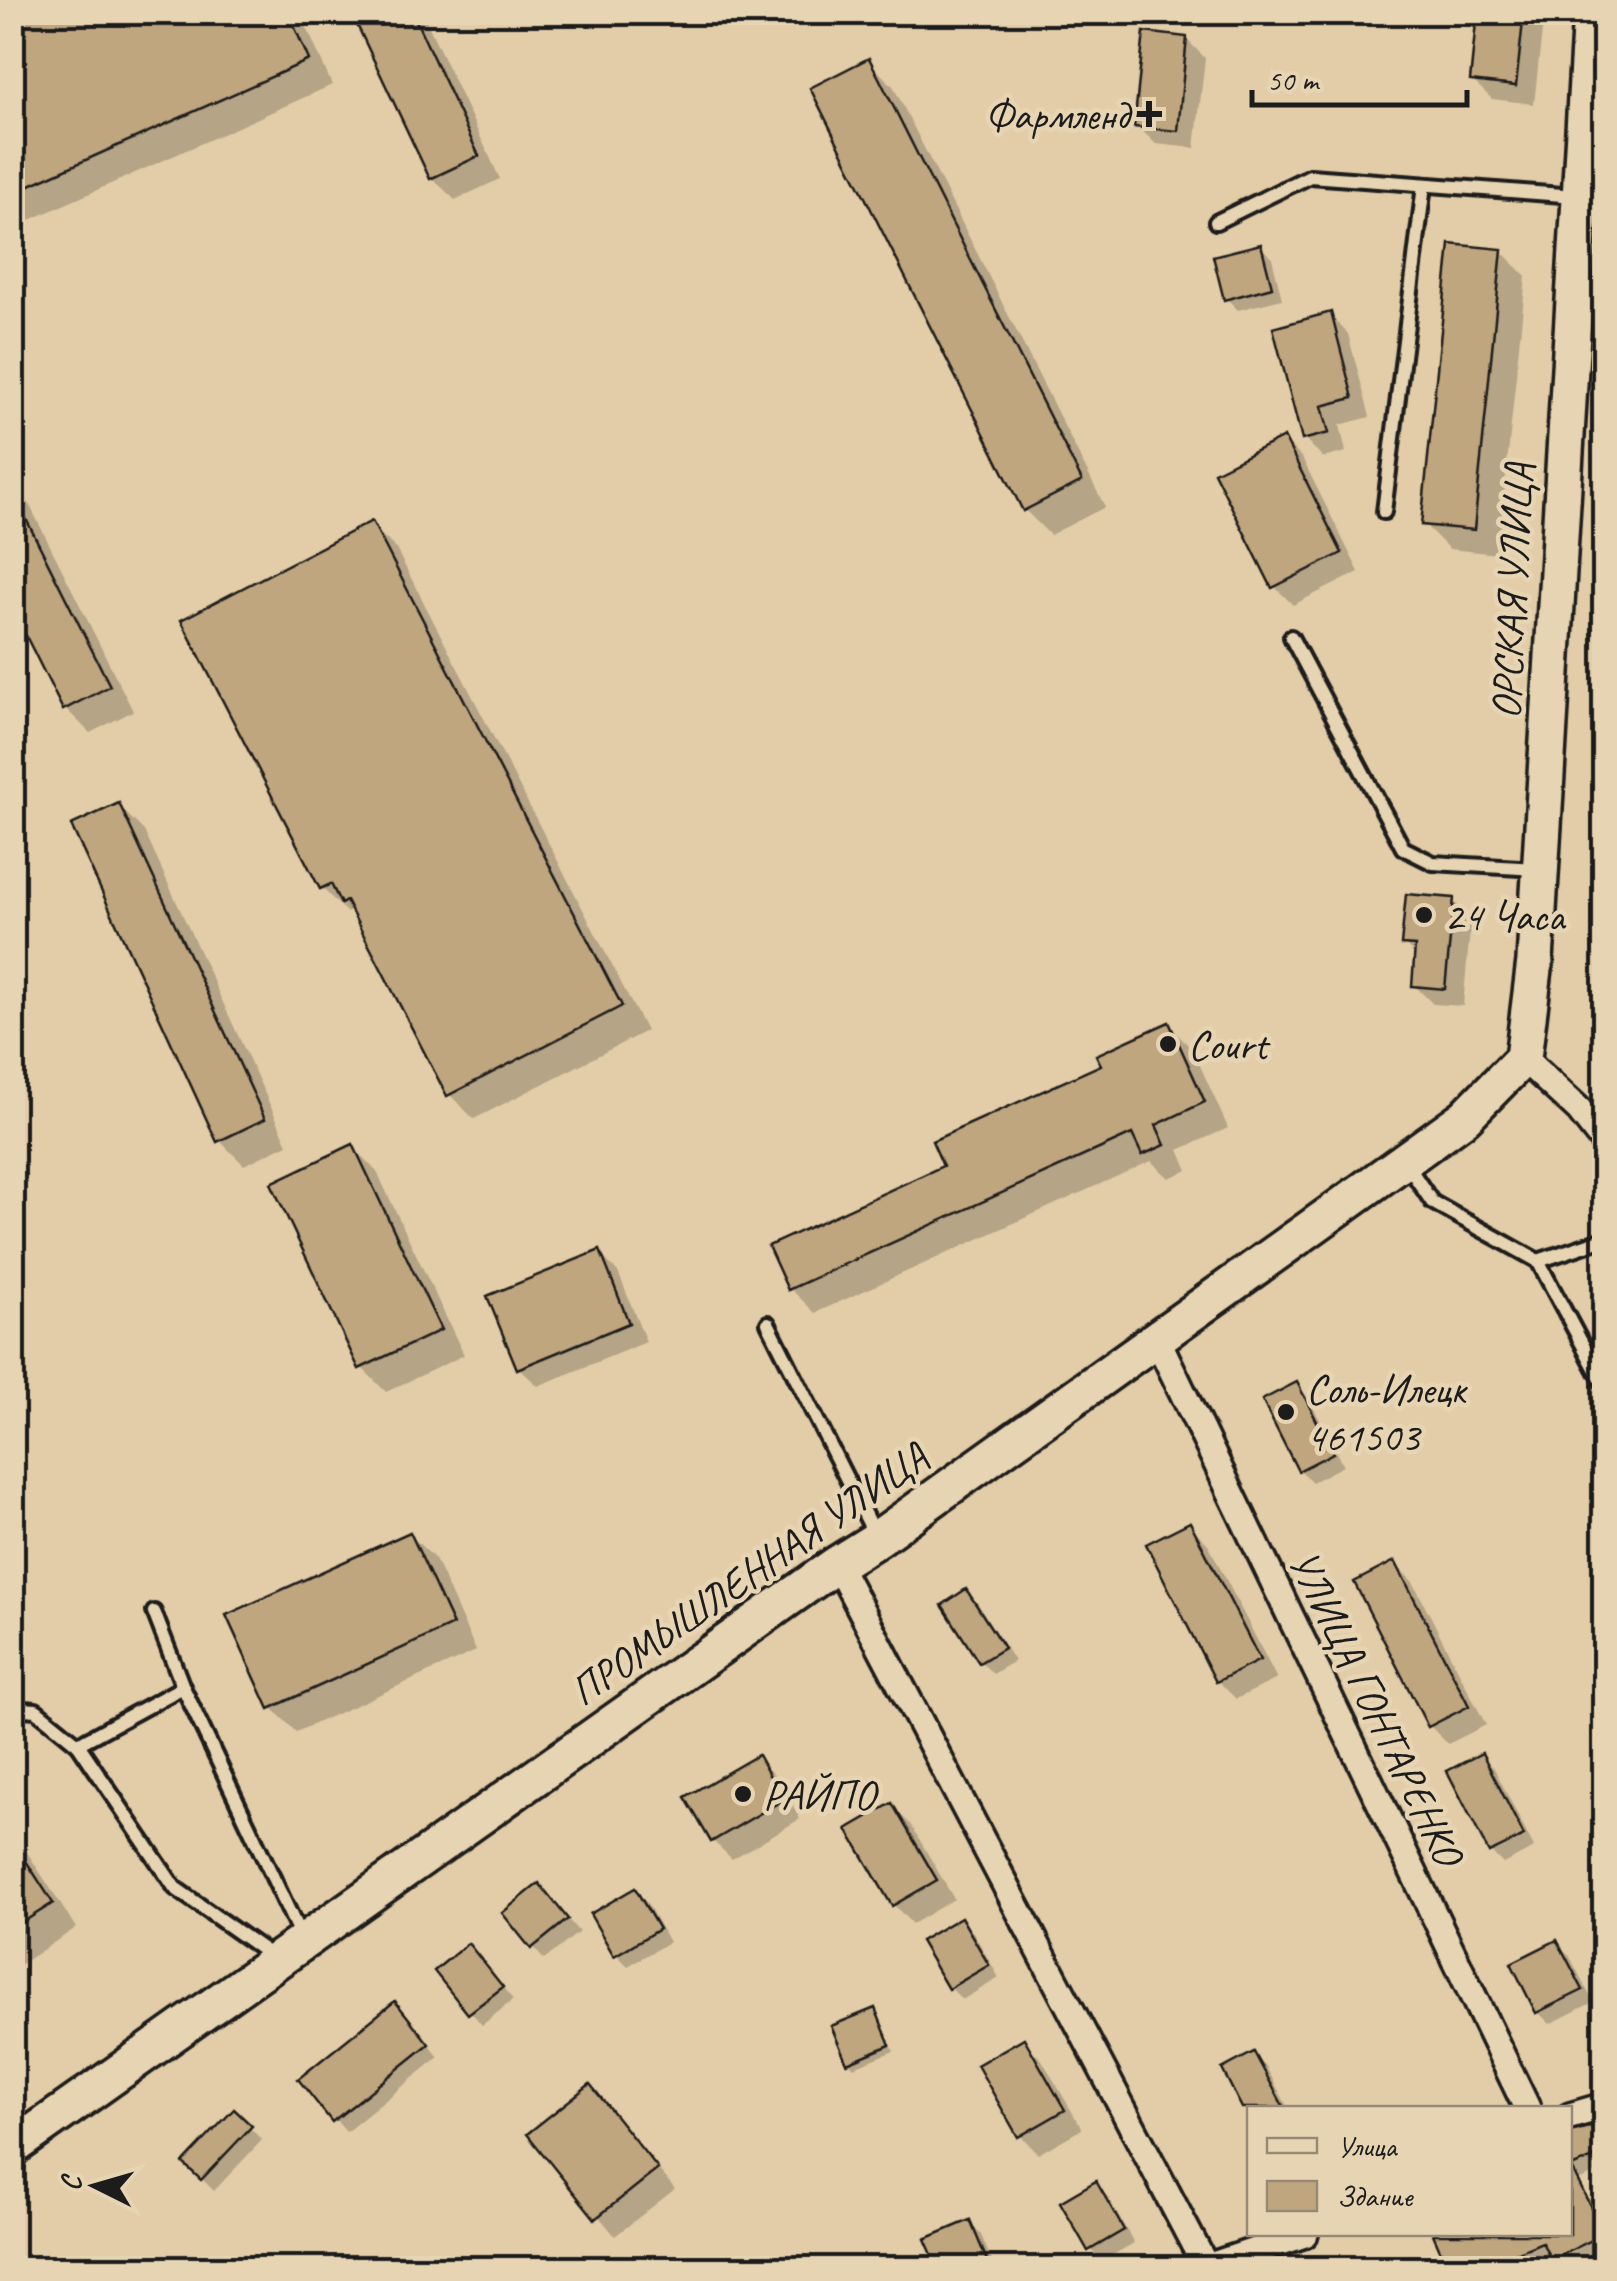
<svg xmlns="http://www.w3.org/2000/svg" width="1617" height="2281" font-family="Caveat,sans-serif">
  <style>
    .shadow { fill: #0003 }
    .building { fill: #c0a67f; stroke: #1c1c1c; stroke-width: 2.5 }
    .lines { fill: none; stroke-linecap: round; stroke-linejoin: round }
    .lane-casing { stroke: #1c1c1c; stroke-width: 20 }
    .street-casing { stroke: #1c1c1c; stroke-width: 32 }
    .secondary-casing { stroke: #1c1c1c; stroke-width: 42 }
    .lane { stroke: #e7d4b2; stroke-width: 12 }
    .street { stroke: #e7d4b2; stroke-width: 25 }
    .secondary { stroke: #e7d4b2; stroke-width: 35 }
    .poi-dot { fill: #1c1c1c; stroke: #e7d4b2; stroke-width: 4 }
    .labels { text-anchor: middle; stroke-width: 9; stroke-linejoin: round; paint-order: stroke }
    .poi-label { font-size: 42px; fill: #1c1c1c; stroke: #e7d4b2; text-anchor: start }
    .street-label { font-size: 42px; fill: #1c1c1c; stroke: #e7d4b2 }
  </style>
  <rect width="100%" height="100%" fill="#e3cda8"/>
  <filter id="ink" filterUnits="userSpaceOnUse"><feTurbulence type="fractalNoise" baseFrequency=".01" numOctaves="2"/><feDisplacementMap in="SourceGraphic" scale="20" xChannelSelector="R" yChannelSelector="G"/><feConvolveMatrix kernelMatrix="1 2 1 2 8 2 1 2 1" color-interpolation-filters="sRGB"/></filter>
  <g filter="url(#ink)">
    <g class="shadow">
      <polygon points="12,12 300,12 332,85 12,228"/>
      <polygon points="354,12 422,12 500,179 455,200 432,178"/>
      <polygon points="1480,12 1544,12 1534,104 1492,99 1473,81"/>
      <polygon points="1186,39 1205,58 1195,148 1156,144 1137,126"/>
      <polygon points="868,61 893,86 1105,507 1050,535 1025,510"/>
      <polygon points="1260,246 1272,258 1282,299 1238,310 1226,298"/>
      <polygon points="1501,251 1526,276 1498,554 1449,549 1424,524"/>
      <polygon points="1330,315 1348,334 1370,417 1340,425 1346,452 1323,458 1305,439"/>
      <polygon points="1284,440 1302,458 1359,572 1293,605 1274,586"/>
      <polygon points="12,476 18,482 133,711 90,733 65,708 12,602"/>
      <polygon points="371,524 396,549 646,1031 474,1119 449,1094 351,910 347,913 322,888"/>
      <polygon points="119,806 144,831 288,1144 244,1165 219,1140"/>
      <polygon points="1452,900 1471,919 1463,1006 1433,1004 1414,985 1417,957 1404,944"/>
      <polygon points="1168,1025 1193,1050 1228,1128 1179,1150 1188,1170 1169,1178 1151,1161 815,1313 790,1288 946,1168"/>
      <polygon points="353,1147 377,1172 464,1355 386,1392 361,1367"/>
      <polygon points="599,1253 618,1272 646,1342 538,1386 519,1368"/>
      <polygon points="1296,1385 1308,1397 1343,1466 1312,1482 1300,1470"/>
      <polygon points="1189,1525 1208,1544 1277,1679 1236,1699 1218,1681"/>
      <polygon points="410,1535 435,1559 476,1651 296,1732 271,1707"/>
      <polygon points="1395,1564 1413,1582 1486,1725 1448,1744 1430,1726"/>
      <polygon points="966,1592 978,1604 1014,1661 993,1674 981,1662"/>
      <polygon points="1481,1756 1494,1768 1534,1848 1503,1864 1491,1852"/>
      <polygon points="757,1758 776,1777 800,1819 732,1859 713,1841"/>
      <polygon points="892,1806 911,1825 954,1899 912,1924 894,1905"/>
      <polygon points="12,1829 76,1928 12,1970"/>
      <polygon points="539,1886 579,1932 544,1960 505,1914"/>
      <polygon points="635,1891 647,1903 669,1942 628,1966 616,1954"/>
      <polygon points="961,1920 973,1932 999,1978 962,2000 950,1987"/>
      <polygon points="1557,1943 1569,1955 1593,2002 1550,2024 1538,2012"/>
      <polygon points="480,1959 513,2000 482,2025 437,1971"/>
      <polygon points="874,2011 894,2051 854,2067 849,2062"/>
      <polygon points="406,2017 439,2057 346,2132 302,2080"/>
      <polygon points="1023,2041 1042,2060 1082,2129 1038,2154 1020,2135"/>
      <polygon points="1254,2055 1266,2067 1288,2108 1250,2108 1250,2117 1225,2070"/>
      <polygon points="590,2087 675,2189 615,2236 531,2134"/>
      <polygon points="234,2112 262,2140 214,2191 186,2163"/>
      <polygon points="1604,2125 1604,2170 1578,2181 1570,2173 1570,2134"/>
      <polygon points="1095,2184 1107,2196 1134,2243 1102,2261 1090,2249"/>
      <polygon points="1579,2189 1595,2204 1604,2225 1604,2257 1581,2268 1563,2268 1553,2259 1530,2268 1451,2268 1436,2235 1570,2234 1570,2193"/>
      <polygon points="969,2223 981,2235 995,2268 940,2268 928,2240"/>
    </g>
    <g class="building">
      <polygon points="12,12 288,12 309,60 12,193"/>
      <polygon points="351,12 412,12 479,156 430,179"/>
      <polygon points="1477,12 1524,12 1516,86 1470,81"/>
      <polygon points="1144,32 1187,37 1178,131 1134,127"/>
      <polygon points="869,58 1082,481 1023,511 810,88"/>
      <polygon points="1261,244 1272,287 1224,300 1213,256"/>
      <polygon points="1450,244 1502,249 1474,530 1421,525"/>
      <polygon points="1331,312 1353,398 1322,406 1329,433 1302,440 1273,328"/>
      <polygon points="1284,437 1342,553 1272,588 1214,472"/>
      <polygon points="12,491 110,686 63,710 12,608"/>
      <polygon points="372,521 622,1006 447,1096 346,901 341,904 331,884 320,889 181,620"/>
      <polygon points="119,803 265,1119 217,1142 71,825"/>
      <polygon points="1406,894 1454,898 1445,989 1412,986 1415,946 1401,945"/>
      <polygon points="1169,1022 1205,1102 1156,1125 1165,1145 1142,1155 1132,1134 788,1290 768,1246 943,1166 932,1141 1101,1065 1096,1055"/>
      <polygon points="353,1144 441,1330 359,1369 271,1183"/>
      <polygon points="600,1250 629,1323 517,1369 487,1296"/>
      <polygon points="1297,1382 1333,1453 1298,1471 1262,1400"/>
      <polygon points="1190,1522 1260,1660 1216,1682 1146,1544"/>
      <polygon points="410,1532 453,1625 269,1709 226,1615"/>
      <polygon points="1395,1561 1469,1706 1428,1727 1354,1582"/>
      <polygon points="966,1589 1004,1648 979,1663 942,1605"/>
      <polygon points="1482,1753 1524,1836 1489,1853 1447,1771"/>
      <polygon points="758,1755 783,1800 711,1842 685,1797"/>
      <polygon points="892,1803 937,1880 892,1906 847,1829"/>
      <polygon points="12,1839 53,1903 12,1929"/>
      <polygon points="539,1883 568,1919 531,1949 502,1913"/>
      <polygon points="635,1888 659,1929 614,1956 590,1914"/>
      <polygon points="961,1917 989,1965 948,1989 920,1941"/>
      <polygon points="1557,1940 1583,1990 1536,2013 1511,1963"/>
      <polygon points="468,1943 503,1987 468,2014 434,1971"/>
      <polygon points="395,2001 429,2044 332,2122 298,2079"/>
      <polygon points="875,2008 890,2045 847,2063 831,2026"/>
      <polygon points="1024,2038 1065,2110 1018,2137 977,2065"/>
      <polygon points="1254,2052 1284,2108 1242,2108 1222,2069"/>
      <polygon points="590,2084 658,2169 595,2219 527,2134"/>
      <polygon points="234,2109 252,2126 201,2180 183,2163"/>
      <polygon points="1604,2123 1604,2154 1571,2167 1604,2234 1551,2260 1542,2242 1480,2268 1448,2268 1433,2234 1570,2234 1570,2132"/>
      <polygon points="1096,2181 1124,2230 1088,2251 1060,2202"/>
      <polygon points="970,2220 988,2263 975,2268 938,2268 925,2239"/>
    </g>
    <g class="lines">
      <g class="lane-casing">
        <g id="lane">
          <polyline points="1216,222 1310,176 1576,196"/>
          <polyline points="1384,512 1424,185"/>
          <polyline points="1291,637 1403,848 1433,863 1538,869"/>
          <polyline points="1406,1163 1432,1202 1538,1261 1604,1385"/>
          <polyline points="1538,1261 1604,1239"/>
          <polyline points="768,1323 876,1537"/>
          <polyline points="154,1612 183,1687 303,1941"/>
          <polyline points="183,1687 78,1744 175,1888 273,1957"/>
          <polyline points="12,1708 36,1710 78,1744"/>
        </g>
      </g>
      <g class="street-casing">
        <g id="street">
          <polyline points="1523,1058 1579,1110 1604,1142"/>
          <polyline points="1157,1339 1527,2108"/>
          <polyline points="837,1564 1206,2267"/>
          <polyline points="1570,2116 1604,2106"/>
          <polyline points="1204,2268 1305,2234"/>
        </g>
      </g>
      <g class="secondary-casing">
        <polyline id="secondary" points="12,2148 837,1564 877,1539 1404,1161 1465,1117 1523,1058 1535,961 1591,12"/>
      </g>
      <use href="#lane" class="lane"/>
      <use href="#street" class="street"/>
      <use href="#secondary" class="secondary"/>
    </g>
  </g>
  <g class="poi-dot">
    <path d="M1144 99h10v10h10v10h-10v10h-10v-10h-10v-10h10z"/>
    <circle cx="1424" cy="915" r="10"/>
    <circle cx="1168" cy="1044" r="10"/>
    <circle cx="1286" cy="1412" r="10"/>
    <circle cx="743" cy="1794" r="10"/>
  </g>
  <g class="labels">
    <g class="poi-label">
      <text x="1129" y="129" text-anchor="end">Фармленд</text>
      <text x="1444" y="930">24 Часа</text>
      <text x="1188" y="1059">Court</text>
      <text x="1306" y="1403">Соль-Илецк<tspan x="1306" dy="48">461503</tspan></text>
      <text x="763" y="1809">РАЙПО</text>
    </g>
    <g class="street-label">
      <text transform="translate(1511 591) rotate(-87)" y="15">ОРСКАЯ УЛИЦА</text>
      <text transform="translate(748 1573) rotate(-35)" y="15">ПРОМЫШЛЕННАЯ УЛИЦА</text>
      <text transform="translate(1377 1707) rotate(64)" y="15">УЛИЦА ГОНТАРЕНКО</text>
    </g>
  </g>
  <rect width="1617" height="2281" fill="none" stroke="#e7d4b2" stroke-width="50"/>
  <rect x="25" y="25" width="1567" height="2231" fill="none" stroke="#1c1c1c" stroke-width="4" filter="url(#ink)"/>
  <rect x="1247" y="2106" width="325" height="130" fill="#e7d4b2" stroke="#968a76" stroke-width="2.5"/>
  <rect x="1267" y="2138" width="50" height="15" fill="#e7d4b2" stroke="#968a76" stroke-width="2.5"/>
  <text x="1337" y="2156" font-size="30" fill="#1c1c1c">Улица</text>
  <rect x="1267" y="2181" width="50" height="30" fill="#c0a67f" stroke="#968a76" stroke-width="2.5"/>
  <text x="1337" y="2206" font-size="30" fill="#1c1c1c">Здание</text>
  <g transform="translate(95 2186) rotate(275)" stroke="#e7d4b2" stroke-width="8" paint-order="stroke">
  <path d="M0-8L18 38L0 25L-18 38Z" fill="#1c1c1c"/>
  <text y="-15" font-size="28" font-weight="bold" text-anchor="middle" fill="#1c1c1c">С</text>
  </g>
  <path d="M1252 90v15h215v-15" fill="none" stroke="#1c1c1c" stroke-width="5"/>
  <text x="1267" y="90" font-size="30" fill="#1c1c1c" stroke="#e7d4b2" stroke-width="8" paint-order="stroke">50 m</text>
</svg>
